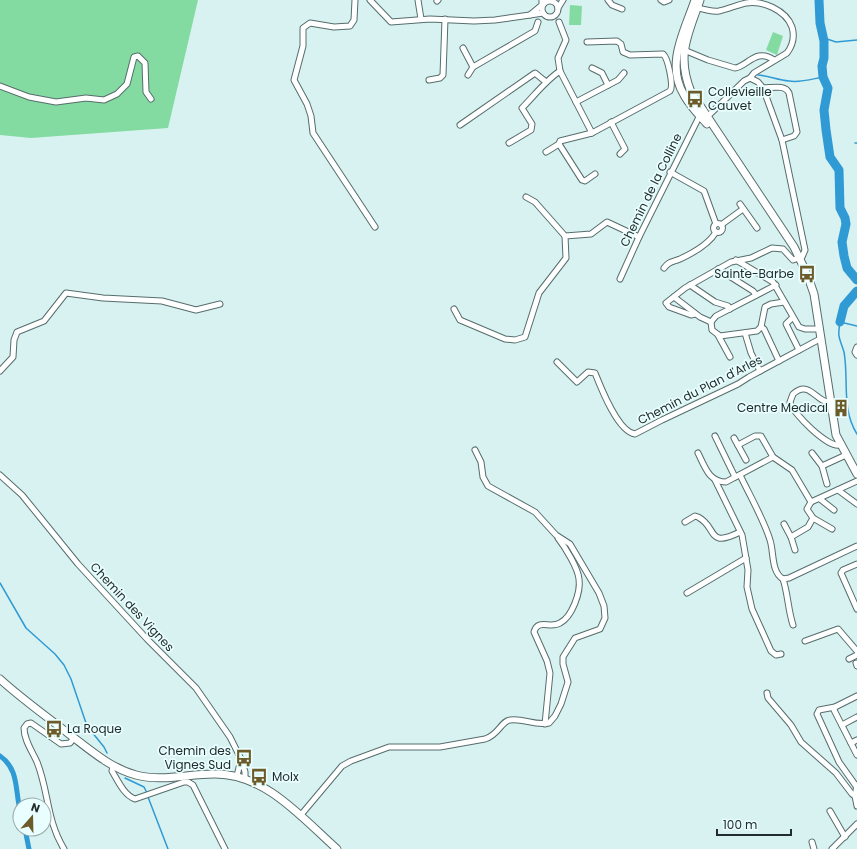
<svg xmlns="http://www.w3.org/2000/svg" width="857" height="849" font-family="Poppins,sans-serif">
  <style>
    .green { fill: #84dba1 }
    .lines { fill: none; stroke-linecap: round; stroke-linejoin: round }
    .stream { stroke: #309ad4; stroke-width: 1.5 }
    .canal { stroke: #309ad4; stroke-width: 5 }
    .river { stroke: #309ad4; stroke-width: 9 }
    .street-casing { stroke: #566d6c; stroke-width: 7 }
    .secondary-casing { stroke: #566d6c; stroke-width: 9 }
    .street { stroke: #fff; stroke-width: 5 }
    .secondary { stroke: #fff; stroke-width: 7 }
    .labels { text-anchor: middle; stroke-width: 3.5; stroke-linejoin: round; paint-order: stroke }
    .poi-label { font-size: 12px; fill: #222c2c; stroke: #e9fefe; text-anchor: start }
    .street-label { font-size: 12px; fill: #222c2c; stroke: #e9fefe }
  </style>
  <rect width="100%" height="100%" fill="#d8f2f1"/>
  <g class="green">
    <polygon points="0,0 198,0 168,128 31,138 0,135"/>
    <polygon points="570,5 582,6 581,25 569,25"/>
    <polygon points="773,32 783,36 777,55 766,50"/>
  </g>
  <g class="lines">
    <g class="stream">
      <polyline points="824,38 836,42 857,40"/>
      <path d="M758,75c11,1 20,5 31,6 11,2 23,-2 34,-4"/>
      <polyline points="855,143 857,143"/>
      <path d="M857,326l-17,-4c-3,17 0,16 4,30 5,27 -3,57 13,82"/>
      <polyline points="0,583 26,628 55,654 64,665 71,679 87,726 104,747 107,753"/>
      <polyline points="125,778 144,787 147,793"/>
      <polyline points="148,797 168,849"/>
    </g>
    <g class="canal">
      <path d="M0,756c19,13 15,34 20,54"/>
      <polyline points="25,829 29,849"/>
    </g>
    <g class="river">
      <polyline points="819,0 820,23 824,41 824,58 822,66 823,77 828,88 824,110 826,130 830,157 839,170 840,208 845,218 846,224 842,242 844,256 847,268 857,280"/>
      <polyline points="840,322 844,306 857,291"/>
    </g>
    <g class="street-casing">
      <g id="street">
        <polyline points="355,0 354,20 350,26 334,27 310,23 303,28 303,46 294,80 307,104 311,116 313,133 375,227"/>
        <polyline points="370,0 391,22 430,19 474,21 495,20 530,15"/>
        <polyline points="418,0 421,19"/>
        <polyline points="542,0 542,5 530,15 543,13"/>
        <polyline points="608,0 612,5 622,9"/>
        <polyline points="661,0 664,2 669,0"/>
        <circle cx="550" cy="9" r="8"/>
        <polyline points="437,1 438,0"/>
        <path d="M695,7c7,2 16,5 24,4 9,-2 18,-6 27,-8 16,-3 40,7 46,24 3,10 1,18 -5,26l-33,20 -4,5"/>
        <polyline points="558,8 563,0"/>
        <polyline points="559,22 566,40 558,58 560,71 592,133"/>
        <path d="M587,42l30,-1 4,3 2,8 7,3 33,-1c5,4 11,32 7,37l-78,42 -32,8 -1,3 23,36 3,1 10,-7"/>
        <polyline points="463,48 473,67 535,31 538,22"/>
        <path d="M684,50l24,10 27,8c12,-1 21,-21 39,-8"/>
        <polyline points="592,68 602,73 608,85"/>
        <polyline points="468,75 473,67"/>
        <polyline points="429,80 440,78 443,75 445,19"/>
        <polyline points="0,86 29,97 56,102 86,98 104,100 117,94 127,84 134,57 138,56 145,63 146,92 151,99"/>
        <path d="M763,88c9,0 22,-4 26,5l8,39 -3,4 -12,4"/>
        <polyline points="576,102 618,80 624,73"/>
        <polyline points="611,122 625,149 620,154"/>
        <polyline points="460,125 535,73 546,82"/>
        <path d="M509,143l22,-13 1,-6 -10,-16c12,-12 24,-28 38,-37"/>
        <polyline points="546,152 559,144"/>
        <polyline points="670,172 704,191 716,224"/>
        <polyline points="526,197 535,202 565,236 591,234 607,222 639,237"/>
        <polyline points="740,204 757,228"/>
        <circle cx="718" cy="228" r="4.5"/>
        <polyline points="721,225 743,209"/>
        <polyline points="736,260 773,282 799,327 805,329 820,329"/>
        <path d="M664,268c5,-7 9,-6 16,-9 13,-6 29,-15 36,-27"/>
        <polyline points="718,269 753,291 756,295"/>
        <polyline points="620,279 639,237 701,113"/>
        <polyline points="690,285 715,302 728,306 730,309"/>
        <polyline points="776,285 716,316 711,322 712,330 720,336 757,331 761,327 765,307 771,304 784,302"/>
        <polyline points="674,297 700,317 711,322"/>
        <polyline points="454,309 460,320 505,339 515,340 525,337 539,293 566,258 565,236"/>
        <polyline points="695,314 691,315 669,307 666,303 685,288 731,262 751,258 772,248 783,249 793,260 802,257 805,250 782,140 763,88 758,82 750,78 744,81 706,118"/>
        <polyline points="792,318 786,324 799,350"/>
        <polyline points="761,327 764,329 779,361"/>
        <polyline points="745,333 751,353 760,371"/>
        <polyline points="718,335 730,357"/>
        <polyline points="857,347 855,352 857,355"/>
        <path d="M557,362l20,20 11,-10 7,1c6,15 23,59 40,61l27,-14 76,-36 11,-7 69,-37h3"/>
        <polyline points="0,371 13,357 14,340 17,332 44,321 66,293 103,298 162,301 196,310 220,304"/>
        <path d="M830,402c-14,1 -20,-23 -37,-8l-3,8c2,11 39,47 50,43"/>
        <polyline points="715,436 735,477"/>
        <polyline points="734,438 746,460"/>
        <polyline points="738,445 755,436 761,436 773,457"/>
        <path d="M698,453c7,14 11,29 28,29l47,-25 19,13 19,32 46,-21"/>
        <polyline points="812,453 822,466 827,484"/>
        <polyline points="822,466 846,455"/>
        <polyline points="0,475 22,495 78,564 147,639 196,688 230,737 241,759"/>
        <path d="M740,475c9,19 24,45 30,65 4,12 1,32 13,39l6,-1 68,-32"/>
        <polyline points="715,480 742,535 748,570 747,587 752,609 771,651 776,655 781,654"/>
        <polyline points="838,490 857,504"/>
        <polyline points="820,499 834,510"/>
        <polyline points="813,518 832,529"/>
        <path d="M685,522l10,-6 3,1c20,10 8,32 42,15"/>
        <polyline points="784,524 791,537"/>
        <polyline points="795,550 791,537 808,527 813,518 807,509 811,502"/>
        <polyline points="857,564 843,570 841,573 857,609"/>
        <path d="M783,579c5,15 5,31 10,46"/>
        <polyline points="687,593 746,558"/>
        <polyline points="805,641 838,629 857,651"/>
        <polyline points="849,659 857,655"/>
        <polyline points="856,663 857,666"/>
        <polyline points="767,693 768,698 791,725 801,742 836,773 852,794 855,796"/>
        <polyline points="835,707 834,710 857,755"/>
        <path d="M545,724l5,-51 -3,-12 -13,-29c4,-14 16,-3 26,-9 12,-6 21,-31 19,-44 -1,-11 -14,-32 -21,-41"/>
        <polyline points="842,725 857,717"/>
        <polyline points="851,743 857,740"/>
        <path d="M113,766l-1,5c6,10 12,24 23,28l49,-17h4l5,3 32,64"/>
        <polyline points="237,776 241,759 245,772 245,779"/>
        <polyline points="857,785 855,796 857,806"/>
        <polyline points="856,786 839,762 817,714 819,710 835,707 857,696"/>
        <polyline points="830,811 845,837"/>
        <path d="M300,816l42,-50 9,-5 38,-14h51l45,-8c14,-4 16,-18 25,-19 14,-2 24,6 39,3l6,-7 6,-12 7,-22 -5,-18v-7l12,-19 25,-9 5,-11 -1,-12 -5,-13 -29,-49 -14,-9 -21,-23 -47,-26 -5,-9 -2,-15 -6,-12"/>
        <polyline points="812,842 814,849"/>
        <path d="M64,849c-18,-30 -15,-57 -27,-87 -5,-11 -13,-22 -13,-34l3,-4 4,-1 30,21 9,-1 4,-5"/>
        <polyline points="832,849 857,824"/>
      </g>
    </g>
    <g class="secondary-casing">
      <g id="secondary">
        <path d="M695,0c-10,30 -30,64 -11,95 6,11 15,20 23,29"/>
        <path d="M700,0c-12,35 -24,55 -9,92l103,155 13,27 7,20 22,141 21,39"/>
        <path d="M0,679c22,20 46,37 69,55 20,15 41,34 67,41 26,7 51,-1 78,-1 51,-1 88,44 123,75"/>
      </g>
    </g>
    <use href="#street" class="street"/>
    <use href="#secondary" class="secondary"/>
  </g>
  <defs>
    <g id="bus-bare" transform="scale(1.38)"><path d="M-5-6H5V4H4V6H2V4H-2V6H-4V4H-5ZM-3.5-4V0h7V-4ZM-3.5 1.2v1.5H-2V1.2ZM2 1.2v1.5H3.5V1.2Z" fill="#6d5b29" stroke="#e9fefe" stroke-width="2.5" paint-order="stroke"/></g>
    <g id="building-bare" transform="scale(1.38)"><path d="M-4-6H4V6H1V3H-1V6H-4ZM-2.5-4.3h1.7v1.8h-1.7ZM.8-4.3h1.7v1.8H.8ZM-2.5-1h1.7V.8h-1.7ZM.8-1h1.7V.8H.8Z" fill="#6d5b29" stroke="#e9fefe" stroke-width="2.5" paint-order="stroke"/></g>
  </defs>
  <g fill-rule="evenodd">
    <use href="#bus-bare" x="695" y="99"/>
    <use href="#bus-bare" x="807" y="274"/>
    <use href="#building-bare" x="841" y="408"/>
    <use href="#bus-bare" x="54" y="729"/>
    <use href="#bus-bare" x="244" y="758"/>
    <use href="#bus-bare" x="259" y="777"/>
  </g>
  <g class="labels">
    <g class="poi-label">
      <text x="708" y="96">Collevieille<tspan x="708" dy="14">Cauvet</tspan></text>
      <text x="794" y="278" text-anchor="end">Sainte-Barbe</text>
      <text x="828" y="412" text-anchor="end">Centre Medical</text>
      <text x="67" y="733">La Roque</text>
      <text x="231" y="755" text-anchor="end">Chemin des<tspan x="231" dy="14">Vignes Sud</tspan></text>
      <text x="272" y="781">Molx</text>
    </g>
    <g class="street-label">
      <text transform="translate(651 190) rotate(-64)" y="4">Chemin de la Colline</text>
      <text transform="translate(700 390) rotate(-27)" y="4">Chemin du Plan d'Arles</text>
      <text transform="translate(132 607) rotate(47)" y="4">Chemin des Vignes</text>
    </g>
  </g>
  <g transform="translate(32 817) rotate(20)"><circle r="19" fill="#e9fefe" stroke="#99aaaa"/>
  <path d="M0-3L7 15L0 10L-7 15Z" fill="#6d5b29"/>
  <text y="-6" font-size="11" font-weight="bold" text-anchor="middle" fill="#222c2c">N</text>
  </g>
  <path d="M717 829v6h74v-6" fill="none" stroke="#222c2c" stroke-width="2"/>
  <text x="723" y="829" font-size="12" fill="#222c2c" stroke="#e9fefe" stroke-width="3" paint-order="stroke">100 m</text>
</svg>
